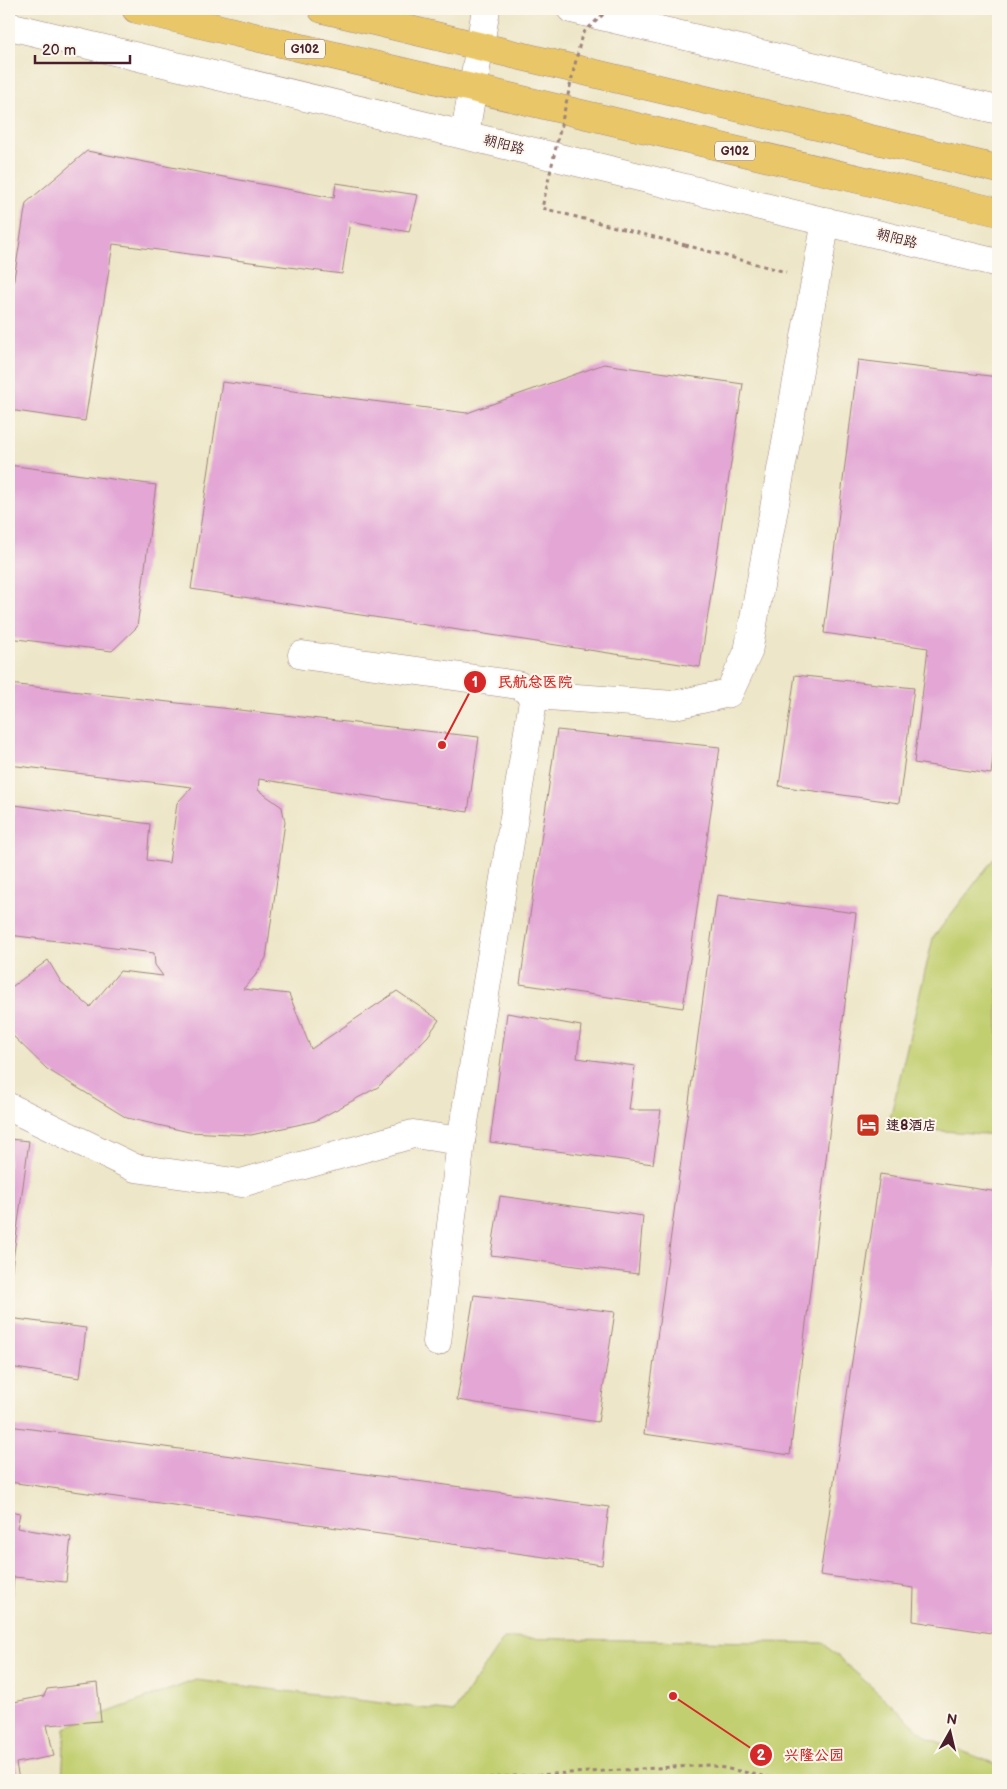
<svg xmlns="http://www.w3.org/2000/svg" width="1007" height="1789" font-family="'Balsamiq Sans','LXGW WenKai TC',sans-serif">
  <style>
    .green { fill: #c2cf71; stroke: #86774e }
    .building { fill: #e3a6d5 }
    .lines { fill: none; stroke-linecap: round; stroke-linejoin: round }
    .minor-casing { stroke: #9c827a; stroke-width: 29 }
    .tertiary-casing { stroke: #9c827a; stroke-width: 29 }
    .trunk-casing { stroke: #9c827a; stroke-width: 29 }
    .path { stroke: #9c827a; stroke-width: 3; stroke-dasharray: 4 4; stroke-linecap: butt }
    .minor { stroke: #fff; stroke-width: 28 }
    .tertiary { stroke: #fff; stroke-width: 28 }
    .trunk { stroke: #e9c769; stroke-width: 28 }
    .path-bridge { stroke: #9c827a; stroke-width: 3; stroke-dasharray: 4 4; stroke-linecap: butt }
    .labels { text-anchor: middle; stroke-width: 4; stroke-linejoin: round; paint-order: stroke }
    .shield { fill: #fbf7ec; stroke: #7f6065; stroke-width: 1 }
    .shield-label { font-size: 12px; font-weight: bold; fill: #4a1f2b }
    .street-label { font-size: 14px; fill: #4a1f2b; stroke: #fbf7ec }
    .poi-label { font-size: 14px; font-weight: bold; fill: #4a1f2b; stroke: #fbf7ec; text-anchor: start }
    .leader { fill: none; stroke: #d62828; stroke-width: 2 }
    .callout-dot { fill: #d62828; stroke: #fbf7ec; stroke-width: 2 }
    .mark-label { font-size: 15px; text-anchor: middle; font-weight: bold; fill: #fff }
    .callout-label { font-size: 15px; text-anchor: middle; font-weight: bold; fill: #d62828; stroke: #fbf7ec; stroke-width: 4; stroke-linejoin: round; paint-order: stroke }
  </style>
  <rect width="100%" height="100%" fill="#fbf7ec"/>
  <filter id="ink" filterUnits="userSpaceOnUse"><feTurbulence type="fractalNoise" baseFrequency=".02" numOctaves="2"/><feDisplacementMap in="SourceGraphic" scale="10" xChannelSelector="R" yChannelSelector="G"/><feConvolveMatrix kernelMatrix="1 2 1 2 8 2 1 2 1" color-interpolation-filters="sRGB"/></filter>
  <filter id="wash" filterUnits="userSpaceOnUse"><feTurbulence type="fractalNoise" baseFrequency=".0096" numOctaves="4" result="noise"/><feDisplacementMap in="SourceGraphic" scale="20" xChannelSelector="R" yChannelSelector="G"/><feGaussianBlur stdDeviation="1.12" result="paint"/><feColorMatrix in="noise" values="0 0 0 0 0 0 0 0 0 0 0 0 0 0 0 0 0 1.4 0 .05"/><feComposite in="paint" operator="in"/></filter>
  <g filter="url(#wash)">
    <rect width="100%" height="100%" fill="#ede6c8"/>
    <g class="green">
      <polygon points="998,853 998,1135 888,1127 933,938"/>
      <polygon points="504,1638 823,1643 928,1738 998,1765 998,1780 62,1780 65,1728 196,1680 454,1712"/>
    </g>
    <g id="blocks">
      <g class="building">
        <polygon points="87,151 334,198 336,183 418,195 409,232 350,221 342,274 113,244 85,421 9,410 9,310 26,203"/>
        <polygon points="858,360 998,377 998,710 991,774 914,763 928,648 824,633"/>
        <polygon points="604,364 743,384 700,667 191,589 222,382 467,413"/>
        <polygon points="9,465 156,485 137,627 112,651 9,638"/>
        <polygon points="795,675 914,688 899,803 779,786"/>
        <polygon points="9,684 479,737 468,812 259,779 258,790 282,807 285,822 266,958 255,976 243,989 289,994 311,1049 397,991 439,1020 428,1036 378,1087 315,1121 251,1135 189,1132 127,1118 47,1069 10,1033 9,1030 9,989 48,960 61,982 90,1007 120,971 163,976 155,965 154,953 9,935 9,838 15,805 150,824 147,860 169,863 177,803 192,787 9,765"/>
        <polygon points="557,730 720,747 683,1008 520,984"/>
        <polygon points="717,895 856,913 790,1455 644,1434"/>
        <polygon points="507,1013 581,1026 577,1058 635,1066 629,1110 661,1110 653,1164 490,1142"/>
        <polygon points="9,1139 29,1141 10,1283 9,1283"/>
        <polygon points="880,1174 998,1192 998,1634 913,1621 914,1588 820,1575"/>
        <polygon points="500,1196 643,1216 638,1274 491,1255"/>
        <polygon points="474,1295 615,1312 598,1422 457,1400"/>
        <polygon points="9,1318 86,1328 80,1378 9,1367"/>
        <polygon points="9,1426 609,1507 602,1565 9,1482"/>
        <polygon points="9,1511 20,1513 17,1528 71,1537 66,1582 14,1577 10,1619 9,1619"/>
        <polygon points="97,1683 101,1721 47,1725 54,1756 16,1763 19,1780 9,1780 9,1703 44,1696 47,1689"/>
      </g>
    </g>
  </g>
  <g filter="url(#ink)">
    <use href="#blocks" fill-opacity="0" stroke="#9c827a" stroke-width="1"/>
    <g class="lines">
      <g class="minor-casing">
        <g id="minor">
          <polyline points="465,134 486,9"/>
          <polyline points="302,655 518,685 534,695 674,705 729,693 748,652 826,221"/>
          <polyline points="9,1107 135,1168 241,1183 413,1134 461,1141"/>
          <polyline points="437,1342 461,1141 534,695"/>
        </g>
      </g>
      <g class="tertiary-casing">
        <g id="tertiary">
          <polyline points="571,9 998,110"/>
          <polyline points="9,26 998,263"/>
        </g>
      </g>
      <g class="trunk-casing">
        <g id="trunk">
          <polyline points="136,9 998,212"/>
          <polyline points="322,9 998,169"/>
        </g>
      </g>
      <g class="path">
        <polyline points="728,9 731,10"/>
        <polyline points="685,245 786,272"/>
        <polyline points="449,1780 709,1765 783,1780"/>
      </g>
      <use href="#minor" class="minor"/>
      <use href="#tertiary" class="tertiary"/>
      <use href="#trunk" class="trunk"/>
      <polyline class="path-bridge" points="609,9 582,34 542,208 685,245"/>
    </g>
  </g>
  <defs>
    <g id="hotel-square" transform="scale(1.25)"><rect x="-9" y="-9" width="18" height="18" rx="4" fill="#c8321e" stroke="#fbf7ec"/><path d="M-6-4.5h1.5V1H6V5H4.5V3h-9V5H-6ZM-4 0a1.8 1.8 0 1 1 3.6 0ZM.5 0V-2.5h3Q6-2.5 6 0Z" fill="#fff"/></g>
  </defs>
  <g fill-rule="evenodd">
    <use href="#hotel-square" x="868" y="1125"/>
  </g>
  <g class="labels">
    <g class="shield">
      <rect x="285" y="39.5" width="40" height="19" rx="4"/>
      <rect x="715" y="141.5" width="40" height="19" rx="4"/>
    </g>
    <g class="shield-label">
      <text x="305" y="53">G102</text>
      <text x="735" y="155">G102</text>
    </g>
    <g class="street-label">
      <text transform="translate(504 144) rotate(14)" y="5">朝阳路</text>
      <text transform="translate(897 238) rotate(14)" y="5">朝阳路</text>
    </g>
    <g class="poi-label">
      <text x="886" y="1130">速8酒店</text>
    </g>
  </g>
  <path class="leader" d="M442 745L475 682M673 1696L761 1755"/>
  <g class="callout-dot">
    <circle cx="442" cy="745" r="5"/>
    <circle cx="673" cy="1696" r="5"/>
    <circle cx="475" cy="682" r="12"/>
    <circle cx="761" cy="1755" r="12"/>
  </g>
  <g class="mark-label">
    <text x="475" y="687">1</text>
    <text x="761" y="1760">2</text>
  </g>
  <g class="callout-label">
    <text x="535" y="687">民航总医院</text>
    <text x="814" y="1760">兴隆公园</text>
  </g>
  <rect width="1007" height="1789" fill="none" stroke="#fbf7ec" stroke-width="30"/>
  <g transform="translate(950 1732) rotate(8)" stroke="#fbf7ec" stroke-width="4" paint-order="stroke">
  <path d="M0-4L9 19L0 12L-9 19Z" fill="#4a1f2b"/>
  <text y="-8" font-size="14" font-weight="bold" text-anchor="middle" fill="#4a1f2b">N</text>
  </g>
  <path d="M35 55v8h95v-8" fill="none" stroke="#4a1f2b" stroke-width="2.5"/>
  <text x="42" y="55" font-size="15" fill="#4a1f2b" stroke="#fbf7ec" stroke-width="4" paint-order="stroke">20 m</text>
</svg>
